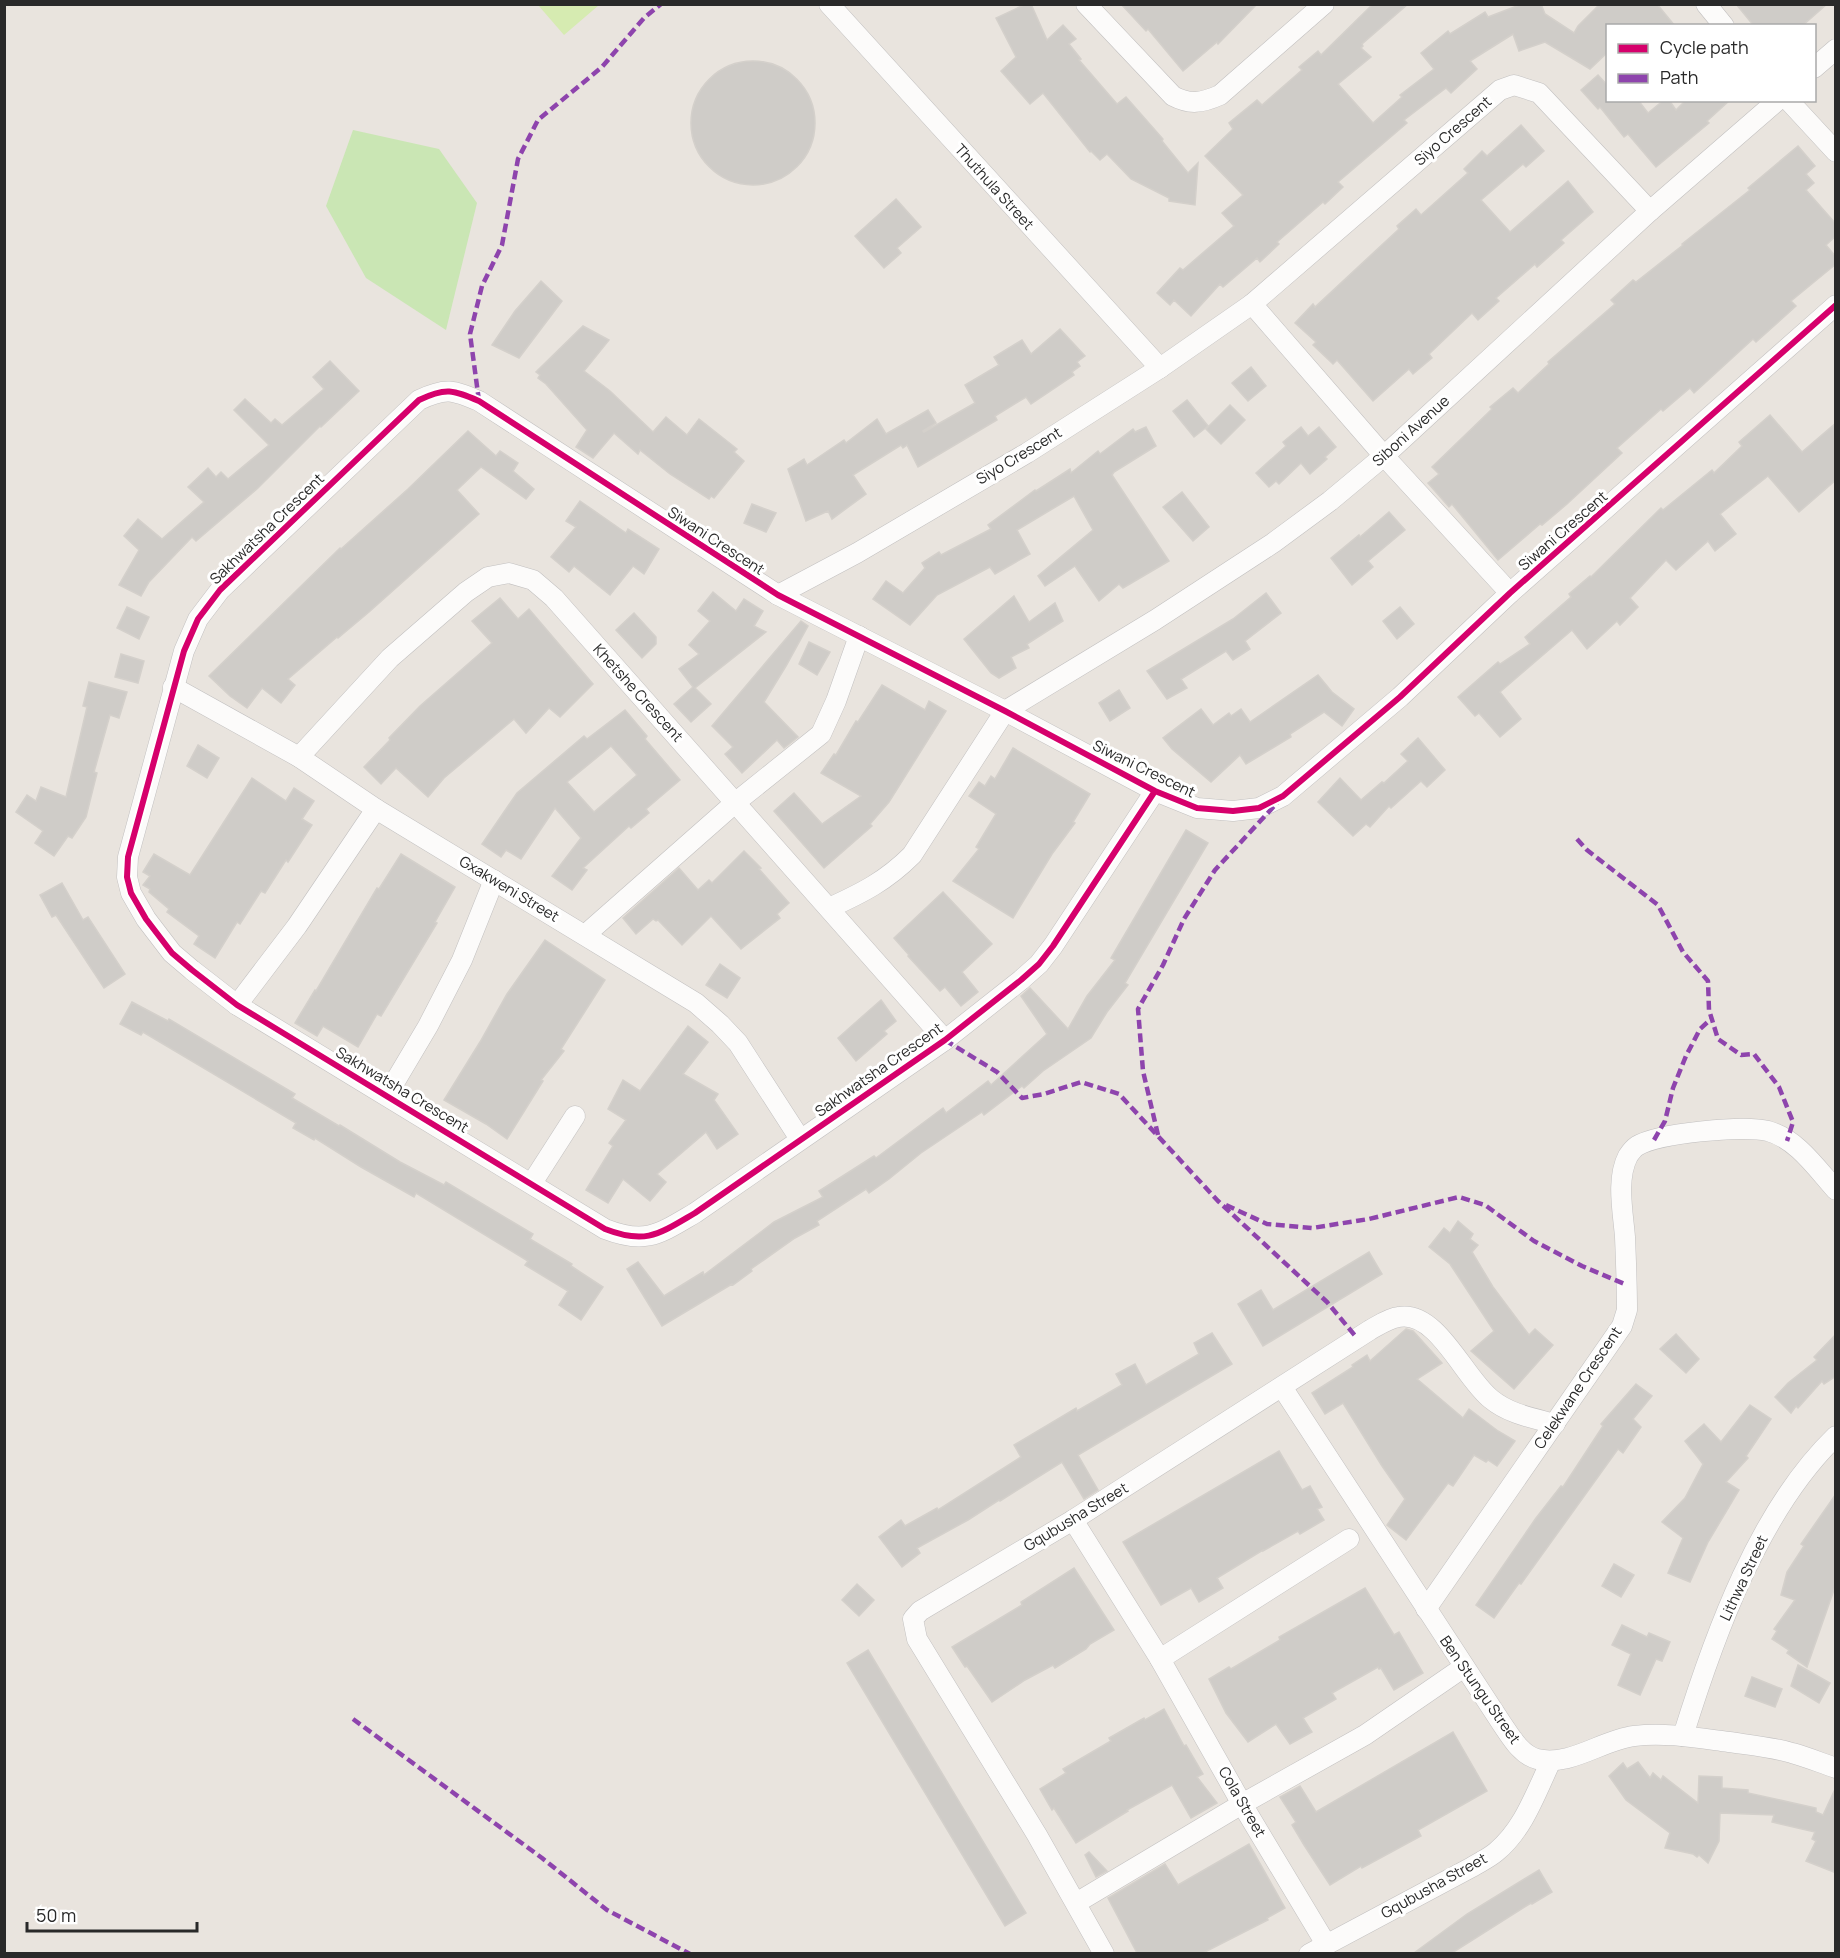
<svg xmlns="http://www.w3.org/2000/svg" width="1840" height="1958" font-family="Manrope,sans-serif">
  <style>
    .green { fill: #cae6b4 }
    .pitch { fill: #d6ebb1 }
    .building { fill: #cfccc8; stroke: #d4d0cb; stroke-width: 1.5; fill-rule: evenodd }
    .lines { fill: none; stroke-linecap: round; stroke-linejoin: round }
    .minor-casing { stroke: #c2c0c0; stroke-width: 21 }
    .minor { stroke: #fcfbfa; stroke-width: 20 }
    .quiet { stroke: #8e44ad; stroke-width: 4.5; stroke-dasharray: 9 4.5; stroke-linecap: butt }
    .cycleway-casing { stroke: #fff; stroke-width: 10 }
    .cycleway { stroke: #d6006c; stroke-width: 6 }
    .labels { text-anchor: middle; stroke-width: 6; stroke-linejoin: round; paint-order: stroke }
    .street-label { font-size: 15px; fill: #292929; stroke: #fff }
  </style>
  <rect width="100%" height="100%" fill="#e9e4de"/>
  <polygon class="green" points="353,130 439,149 477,203 446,330 366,278 326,206"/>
  <polygon class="pitch" points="538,5 599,5 564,35"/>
  <g class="building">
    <polygon points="1026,4 1031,4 1047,40 1063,25 1076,39 1069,44 1081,59 1079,60 1117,104 1126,97 1163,139 1162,141 1188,173 1198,163 1195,205 1169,201 1169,198 1131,179 1107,154 1100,160 1091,151 1090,152 1043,93 1030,104 1001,71 1016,57 996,18"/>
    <polygon points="1121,4 1257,4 1218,44 1217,42 1183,71 1148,29 1146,31"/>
    <polygon points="1373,4 1408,4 1362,44 1363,46 1361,48 1371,57 1338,84 1373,123 1402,97 1400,95 1434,69 1421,53 1448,31 1450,34 1485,12 1488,17 1522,4 1541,4 1545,14 1574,33 1578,26 1600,4 1657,4 1675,26 1608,26 1608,52 1590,69 1545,42 1519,51 1513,34 1470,61 1477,69 1451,93 1446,88 1404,120 1407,123 1338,182 1343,187 1325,204 1323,202 1277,242 1279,244 1260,262 1257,258 1223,287 1220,284 1191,316 1174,300 1170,305 1157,293 1180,268 1183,270 1234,226 1222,213 1243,195 1205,156 1233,129 1229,123 1257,100 1262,105 1302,70 1299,67 1318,51 1321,55"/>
    <polygon points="1736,4 1827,4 1802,26 1754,26"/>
    <circle cx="753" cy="123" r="62"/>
    <polygon points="1598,75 1608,86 1607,100 1638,100 1648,113 1664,100 1669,100 1676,110 1686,100 1730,100 1707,121 1709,123 1656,167 1628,134 1624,137 1600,107 1598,109 1581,90"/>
    <polygon points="1521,125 1544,151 1526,167 1523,164 1481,200 1510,232 1568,181 1593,212 1561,240 1564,243 1537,267 1535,264 1496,298 1499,301 1478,320 1472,313 1429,354 1432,358 1413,374 1409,369 1373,401 1337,360 1333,364 1313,345 1316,342 1295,323 1313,304 1315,307 1399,229 1397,226 1416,209 1421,215 1468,173 1464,169 1482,151 1487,156"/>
    <polygon points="1798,146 1815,166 1806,174 1814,183 1806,190 1836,224 1836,236 1826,245 1836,257 1836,264 1791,301 1796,306 1756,342 1753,339 1694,393 1690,388 1663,411 1661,409 1617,448 1622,453 1567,504 1542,525 1540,524 1498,560 1452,504 1449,507 1428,483 1439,474 1432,467 1492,409 1490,407 1513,388 1518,393 1549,364 1548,362 1615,304 1611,300 1633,280 1636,282 1683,245 1682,244 1750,190 1748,188"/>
    <polygon points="896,199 921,227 897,248 901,253 884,268 855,236"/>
    <polygon points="541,281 562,301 519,358 492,345 515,311"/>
    <polygon points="583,326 609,340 584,371 610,391 653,432 666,417 687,435 699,419 737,449 734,452 744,461 714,498 711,496 709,499 670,474 640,450 638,454 614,433 593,458 576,447 587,430 546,384 538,378 540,375 536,372"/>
    <polygon points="1060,329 1085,356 1077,362 1080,366 1072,372 1074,375 1031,404 1026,397 995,416 997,420 918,467 907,445 903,448 901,445 853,475 866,494 832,519 828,511 806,521 788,469 804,459 807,465 844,440 846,443 877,419 886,434 928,410 936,423 923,431 924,432 975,403 965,385 999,365 994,357 1022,340 1031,354"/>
    <polygon points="330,361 359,391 321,427 320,426 258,488 196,541 192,537 149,582 141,596 119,585 139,550 124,536 138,519 162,539 204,502 188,487 208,468 216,477 221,472 228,479 269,445 234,410 245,399 271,423 275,419 282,425 324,389 313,377"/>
    <polygon points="1251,367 1266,386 1248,401 1232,383"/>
    <polygon points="1187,400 1208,426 1194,437 1173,411"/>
    <polygon points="1230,405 1245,420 1221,444 1206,429"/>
    <polygon points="1770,415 1802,452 1836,423 1836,480 1799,512 1768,476 1720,514 1736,534 1715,551 1708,541 1676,570 1666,560 1630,598 1638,607 1620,625 1617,621 1587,649 1572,630 1500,692 1521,719 1500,737 1479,713 1475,716 1458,697 1498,662 1500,664 1530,644 1525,637 1571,597 1569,594 1590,576 1591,577 1661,508 1663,510 1712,470 1714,473 1742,446 1739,442"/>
    <polygon points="1146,427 1156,446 1114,472 1112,475 1169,561 1123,588 1119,584 1099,601 1075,566 1045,586 1038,576 1093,530 1074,496 1017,530 1030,554 995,574 990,567 937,595 910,625 873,599 886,581 903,593 925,568 922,563 939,552 941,555 991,529 988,525 1035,490 1036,491 1070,469 1071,473 1098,451 1100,454 1133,429 1135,432"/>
    <polygon points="1301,427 1308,436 1319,427 1336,447 1325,457 1327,459 1310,474 1301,463 1279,484 1276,481 1269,487 1256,473 1286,446 1283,442"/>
    <polygon points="468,431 496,456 500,451 518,463 513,471 534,489 526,499 481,467 457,490 479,514 369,612 338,638 337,637 288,679 295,685 281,703 262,688 247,708 230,696 209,676 340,548 341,549 408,489"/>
    <polygon points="1182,492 1209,527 1193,541 1163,507"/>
    <polygon points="580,501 626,533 628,529 659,549 644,574 633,566 610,595 574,566 569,572 551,557 576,527 566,521"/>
    <polygon points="752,504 776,513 766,532 744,523"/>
    <polygon points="1389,512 1405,530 1368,561 1373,567 1352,585 1331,558 1359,535 1360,537"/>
    <polygon points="713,592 736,611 744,599 763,611 754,626 766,632 695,688 711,704 691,722 674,704 693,687 679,669 699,654 689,645 710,621 698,611"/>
    <polygon points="1266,593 1281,613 1245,641 1250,649 1233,660 1226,651 1181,679 1187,688 1167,699 1147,671 1233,619"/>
    <polygon points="1014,596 1029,622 1055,603 1063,621 1027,644 1029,648 1011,657 1016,668 999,678 991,673 964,639"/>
    <polygon points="500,598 518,619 529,609 593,684 560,717 549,708 526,733 514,719 444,778 428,797 396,768 381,784 364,767 390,740 389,738 420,706 492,643 472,621"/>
    <polygon points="127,607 149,617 139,639 117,628"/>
    <polygon points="1400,607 1414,624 1397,639 1383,621"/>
    <polygon points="634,613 656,637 656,644 642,658 616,630"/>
    <polygon points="801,621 808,626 786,666 764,702 798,737 784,748 777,740 742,773 725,754 733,747 712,726"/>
    <polygon points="809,642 830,652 817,675 799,664"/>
    <polygon points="121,654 144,661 138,683 115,677"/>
    <polygon points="1318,675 1332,692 1354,709 1342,726 1324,712 1290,734 1291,737 1246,764 1240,755 1211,782 1172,749 1163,738 1201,709 1213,725 1229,713 1231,716 1241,709 1250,722"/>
    <polygon points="89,682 127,692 119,718 110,715 94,772 97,773 86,817 72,838 68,836 54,856 35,843 43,831 16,812 27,795 36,801 41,787 66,797 87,707 83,706"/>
    <polygon points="882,685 925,710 929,701 946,711 889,802 870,824 872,826 824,868 774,811 794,793 822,824 861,796 821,773 834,754 836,755 856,721 858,722"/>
    <polygon points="1119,690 1130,708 1110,721 1099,703"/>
    <path d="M625,710l22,26 -2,3 35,41 -34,29 3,4 -18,15 -2,-2 -46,42 4,2 -15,20 -20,-14 29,-38 -26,-30 -34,51 -15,-9 -5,7 -19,-13 35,-51 67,-57 3,3zM611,746l26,29 -43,37 -27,-30z"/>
    <polygon points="1418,738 1445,770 1427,787 1421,781 1391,808 1389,806 1370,827 1366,824 1353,836 1318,802 1340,778 1361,800 1382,782 1384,783 1408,761 1401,754"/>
    <polygon points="198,745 219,758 207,778 187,766"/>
    <polygon points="1013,748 1090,794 1073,822 1075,823 1052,854 1013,918 953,881 979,849 976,847 996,814 969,796 979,782 985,786 991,776 995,779"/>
    <polygon points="252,778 286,801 294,788 314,801 302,819 312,825 288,862 286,860 265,893 261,891 240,924 237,922 215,958 194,944 199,936 167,912 169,909 149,892 150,889 143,885 150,876 143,872 154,854 190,875"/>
    <polygon points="1186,830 1208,843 1125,983 1128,985 1107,1012 1091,1038 1043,1071 1024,1088 1022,1086 984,1115 982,1112 921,1153 889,1179 869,1193 866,1189 817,1221 819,1225 795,1238 751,1269 752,1271 733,1285 732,1284 662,1326 627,1269 638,1262 664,1296 703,1272 704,1275 774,1222 823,1197 819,1191 874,1156 876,1158 943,1108 946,1113 988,1081 991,1085 1047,1034 1021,996 1030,988 1068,1029 1087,996 1115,960 1111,958"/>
    <polygon points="744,851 761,868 759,869 789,903 777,914 780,918 741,949 711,916 682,945 658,920 656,921 653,919 636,934 623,918 679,868 698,890 709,880 712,883"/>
    <polygon points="401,854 455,887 435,922 437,923 381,1016 377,1014 358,1047 323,1026 317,1036 295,1023 315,990 316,991 377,888 379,889"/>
    <polygon points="62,883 83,920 88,917 125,974 104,988 56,915 52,917 40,895"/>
    <polygon points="943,892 992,944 962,972 978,992 961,1006 945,987 940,991 908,956 909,955 894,938"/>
    <polygon points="545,940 605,980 561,1049 564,1051 541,1080 543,1081 507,1139 486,1124 444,1100 480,1042 507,994"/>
    <polygon points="720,964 740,978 727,998 706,985"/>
    <polygon points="881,1000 896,1021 884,1031 887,1034 856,1061 838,1038"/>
    <polygon points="132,1002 168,1021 169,1019 295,1094 292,1098 339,1126 340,1125 400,1162 444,1185 446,1182 533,1234 530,1239 572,1264 571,1266 603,1287 581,1320 559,1305 568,1291 525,1265 528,1261 416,1193 414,1197 361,1167 315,1138 314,1140 293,1128 296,1123 143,1032 141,1035 120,1024"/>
    <polygon points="688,1026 708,1042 683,1074 718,1094 714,1100 738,1134 717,1149 706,1132 657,1174 666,1182 650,1201 623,1179 608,1203 586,1190 613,1146 609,1143 626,1120 608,1109 623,1080 640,1091"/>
    <polygon points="1458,1221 1473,1234 1470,1239 1478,1245 1472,1252 1493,1287 1529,1335 1535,1329 1553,1345 1514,1389 1471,1351 1494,1331 1450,1264 1429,1247 1444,1228 1450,1233"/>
    <polygon points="1369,1252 1382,1274 1263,1346 1238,1304 1261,1290 1273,1310"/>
    <polygon points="1406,1329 1413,1331 1442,1363 1417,1379 1463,1418 1469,1409 1498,1431 1515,1441 1497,1466 1488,1460 1486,1462 1474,1455 1453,1486 1448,1483 1406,1540 1387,1525 1405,1499 1382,1466 1343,1403 1325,1414 1312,1393 1353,1367 1352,1365 1367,1355 1370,1361"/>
    <polygon points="1212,1333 1232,1364 1078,1455 1098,1490 1084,1499 1062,1462 1000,1501 999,1500 968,1520 917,1548 920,1553 902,1567 879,1537 901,1520 905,1526 937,1508 938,1510 1021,1457 1014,1445 1076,1408 1077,1411 1122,1385 1116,1374 1135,1364 1146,1385 1199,1354 1194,1343"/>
    <polygon points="1676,1334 1699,1359 1686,1373 1660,1349"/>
    <polygon points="1836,1334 1836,1376 1824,1384 1822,1381 1798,1408 1796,1406 1791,1413 1775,1397 1788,1383 1817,1360 1814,1357"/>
    <polygon points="1636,1384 1652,1396 1633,1419 1641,1427 1623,1453 1618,1449 1521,1584 1519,1583 1494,1618 1476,1605 1536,1518 1561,1486 1563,1487 1603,1426 1601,1424"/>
    <polygon points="1750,1405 1771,1419 1746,1456 1748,1458 1726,1482 1739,1490 1708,1542 1690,1582 1668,1573 1683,1538 1662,1522 1685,1498 1703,1464 1685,1441 1704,1424 1721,1442"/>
    <polygon points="1279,1451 1302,1490 1310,1486 1322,1507 1317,1509 1324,1520 1300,1534 1298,1531 1263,1551 1263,1550 1217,1578 1223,1588 1199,1602 1191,1588 1161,1605 1123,1542"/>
    <polygon points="1836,1494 1836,1584 1807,1667 1787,1653 1789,1650 1772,1639 1777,1631 1774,1629 1795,1600 1781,1595 1787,1572 1804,1546 1801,1544"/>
    <polygon points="1614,1564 1634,1575 1621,1597 1602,1586"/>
    <polygon points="1074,1568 1114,1630 1090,1644 1086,1649 1055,1668 1053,1665 1025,1680 992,1702 967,1666 965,1667 952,1647 1022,1605 1021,1602"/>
    <polygon points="857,1584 874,1600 859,1616 842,1600"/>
    <polygon points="1365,1588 1394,1635 1399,1632 1423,1673 1394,1690 1381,1668 1379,1669 1378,1667 1332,1693 1336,1699 1303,1718 1312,1732 1290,1744 1276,1724 1248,1742 1226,1713 1209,1679 1229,1667 1231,1669 1280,1640 1279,1637"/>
    <polygon points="1622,1625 1647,1637 1649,1633 1670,1642 1662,1661 1656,1659 1640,1695 1618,1685 1631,1654 1612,1645"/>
    <polygon points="868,1650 1026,1913 1005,1926 847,1663"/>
    <polygon points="1798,1665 1830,1683 1819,1703 1791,1686"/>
    <polygon points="1752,1677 1782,1689 1775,1707 1745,1696"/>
    <polygon points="1164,1709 1184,1746 1186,1745 1203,1774 1197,1777 1217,1803 1191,1818 1172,1785 1127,1810 1128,1811 1076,1843 1054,1808 1052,1810 1040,1789 1066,1773 1063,1769 1111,1741 1109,1738 1144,1718 1145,1720"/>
    <polygon points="1453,1732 1487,1791 1418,1830 1421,1836 1362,1868 1361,1866 1330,1885 1304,1845 1292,1825 1296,1822 1280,1797 1300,1786 1316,1812"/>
    <polygon points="1638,1762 1650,1778 1653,1773 1661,1780 1663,1776 1698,1803 1699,1776 1722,1777 1722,1788 1748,1790 1748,1793 1816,1808 1816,1812 1823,1815 1836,1787 1836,1873 1806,1861 1816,1841 1812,1839 1815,1832 1772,1822 1774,1815 1720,1813 1719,1841 1708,1863 1699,1855 1697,1857 1693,1854 1665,1848 1670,1833 1626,1800 1609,1776 1623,1763 1627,1769"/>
    <polygon points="1249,1844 1285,1908 1267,1918 1268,1920 1203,1953 1137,1953 1108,1898 1165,1864 1178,1885"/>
    <polygon points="1089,1852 1107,1871 1096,1877 1085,1855"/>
    <polygon points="1539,1870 1552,1892 1532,1904 1531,1903 1452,1953 1414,1953 1467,1914"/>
  </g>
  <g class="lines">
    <g class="minor-casing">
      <g id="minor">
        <polyline points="829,4 1160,368"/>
        <path d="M1086,4l87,92c17,9 29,7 47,-1l104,-91"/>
        <polyline points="1706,4 1724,26"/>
        <polyline points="1814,68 1836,49"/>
        <polyline points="1788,100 1836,152"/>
        <polyline points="1252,304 1384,456 1510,593"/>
        <polyline points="778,595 857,553 1027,453 1160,368 1252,304 1500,90 1514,85 1539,93 1650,211"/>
        <polyline points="173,687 299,757 376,809 696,1003 720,1024 738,1043 800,1139"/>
        <polyline points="299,757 390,658 466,592 488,577 509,573 533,580 554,598 945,1040"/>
        <path d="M1155,791l-102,155 -14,18 -18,16 -76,60 -250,173c-36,21 -49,32 -90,16l-368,-224 -45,-35 -20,-17 -26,-34 -15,-26 -4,-16 1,-20 56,-206 14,-32 22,-29 199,-190c27,-13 34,-10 60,1l299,194 227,116 150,80 42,17 36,3 26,-3 24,-12 117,-99 110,-104 326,-288"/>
        <path d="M829,908c33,-15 57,-27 83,-53l93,-144 150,-91 118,-77 57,-42 54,-45 266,-245 128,-111"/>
        <polyline points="585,935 736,802 821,734 836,701 859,636"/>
        <polyline points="237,1005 297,926 376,809"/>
        <polyline points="387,1095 428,1026 462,960 494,880"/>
        <polyline points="532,1183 575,1116"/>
        <path d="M1282,1387l220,337c9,13 19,31 35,35 33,8 65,-19 97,-23 31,-4 64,2 95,6 21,3 43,5 63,11 15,4 29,10 44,15"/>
        <polyline points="1073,1520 1160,1659 1242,1804 1326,1944"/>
        <path d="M1426,1609l196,-283 5,-16c0,-25 -1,-49 -2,-73 -2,-25 -9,-58 3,-81 2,-3 6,-8 9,-10 21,-13 107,-21 131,-15 29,8 49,38 68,59"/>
        <polyline points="1160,1659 1349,1539"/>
        <path d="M1683,1736c31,-100 76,-226 153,-300"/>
        <polyline points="1076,1903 1242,1804 1365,1735 1464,1667"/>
        <path d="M1104,1954l-67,-119 -120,-196 -4,-20 7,-8 153,-91 297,-190c9,-5 19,-12 29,-13 38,-7 65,61 92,82 18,15 42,19 64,25"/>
        <path d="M1309,1954l163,-87c8,-5 17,-9 24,-15 28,-23 40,-60 55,-91"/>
      </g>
    </g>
    <use href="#minor" class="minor"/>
    <g class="quiet">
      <polyline points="479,401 470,334 482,286 502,245 518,159 538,120 602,67 644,18 661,4"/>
      <polyline points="1577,839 1587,850 1658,905 1683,952 1708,981 1709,1010 1718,1039 1741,1055 1754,1054 1779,1087 1793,1122 1787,1141"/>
      <polyline points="945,1040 997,1072 1022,1098 1044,1094 1081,1082 1119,1094 1218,1201 1327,1302 1357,1338"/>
      <polyline points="1158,1135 1143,1071 1138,1009 1163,965 1184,919 1215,870 1277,803"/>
      <polyline points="1654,1140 1665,1121 1673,1088 1686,1056 1700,1029 1711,1019"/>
      <polyline points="1226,1205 1267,1224 1312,1228 1369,1219 1459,1197 1485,1205 1534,1241 1582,1266 1627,1285"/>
      <polyline points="353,1719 542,1858 607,1910 690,1954"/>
    </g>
    <g class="cycleway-casing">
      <path id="cycleway" d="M1155,791l-102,155 -14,18 -18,16 -76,60 -250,173c-36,21 -49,32 -90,16l-368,-224 -45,-35 -20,-17 -26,-34 -15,-26 -4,-16 1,-20 56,-206 14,-32 22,-29 199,-190c27,-13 34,-10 60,1l299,194 227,116 150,80 42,17 36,3 26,-3 24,-12 117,-99 110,-104 326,-288"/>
    </g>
    <use href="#cycleway" class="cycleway"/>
  </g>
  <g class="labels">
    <g class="street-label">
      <text transform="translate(1453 131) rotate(-41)" y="5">Siyo Crescent</text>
      <text transform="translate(994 187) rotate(48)" y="5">Thuthula Street</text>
      <text transform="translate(1411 431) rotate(-42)" y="5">Siboni Avenue</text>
      <text transform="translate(1019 456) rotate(-31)" y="5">Siyo Crescent</text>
      <text transform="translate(267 529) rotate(-44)" y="5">Sakhwatsha Crescent</text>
      <text transform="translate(1563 531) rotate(-41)" y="5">Siwani Crescent</text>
      <text transform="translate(716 541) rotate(33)" y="5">Siwani Crescent</text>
      <text transform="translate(638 693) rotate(48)" y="5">Khetshe Crescent</text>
      <text transform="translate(1144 769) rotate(26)" y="5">Siwani Crescent</text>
      <text transform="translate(509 889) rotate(31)" y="5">Gxakweni Street</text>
      <text transform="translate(879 1070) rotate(-35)" y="5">Sakhwatsha Crescent</text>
      <text transform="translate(402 1090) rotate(31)" y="5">Sakhwatsha Crescent</text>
      <text transform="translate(1578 1388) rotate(-56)" y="5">Celekwane Crescent</text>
      <text transform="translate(1076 1517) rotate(-31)" y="5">Gqubusha Street</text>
      <text transform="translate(1744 1578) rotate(-65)" y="5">Lithwa Street</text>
      <text transform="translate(1480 1690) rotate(55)" y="5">Ben Stungu Street</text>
      <text transform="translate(1242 1802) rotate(60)" y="5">Cola Street</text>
      <text transform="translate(1434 1886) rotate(-29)" y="5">Gqubusha Street</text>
    </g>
  </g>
  <rect width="1840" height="1958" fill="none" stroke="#292929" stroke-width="12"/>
  <rect x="1606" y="24" width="210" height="78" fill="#ffffff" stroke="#a9a9a9" stroke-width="1.5"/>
  <rect x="1618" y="44" width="30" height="9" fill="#d6006c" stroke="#a9a9a9" stroke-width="1.5"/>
  <text x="1660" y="54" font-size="18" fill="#292929">Cycle path</text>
  <rect x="1618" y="74" width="30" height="9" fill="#8e44ad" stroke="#a9a9a9" stroke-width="1.5"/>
  <text x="1660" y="84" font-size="18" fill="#292929">Path</text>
  <path d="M27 1922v9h170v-9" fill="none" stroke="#292929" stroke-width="3"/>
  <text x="36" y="1922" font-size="18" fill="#292929" stroke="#ffffff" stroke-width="4.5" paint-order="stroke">50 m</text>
</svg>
